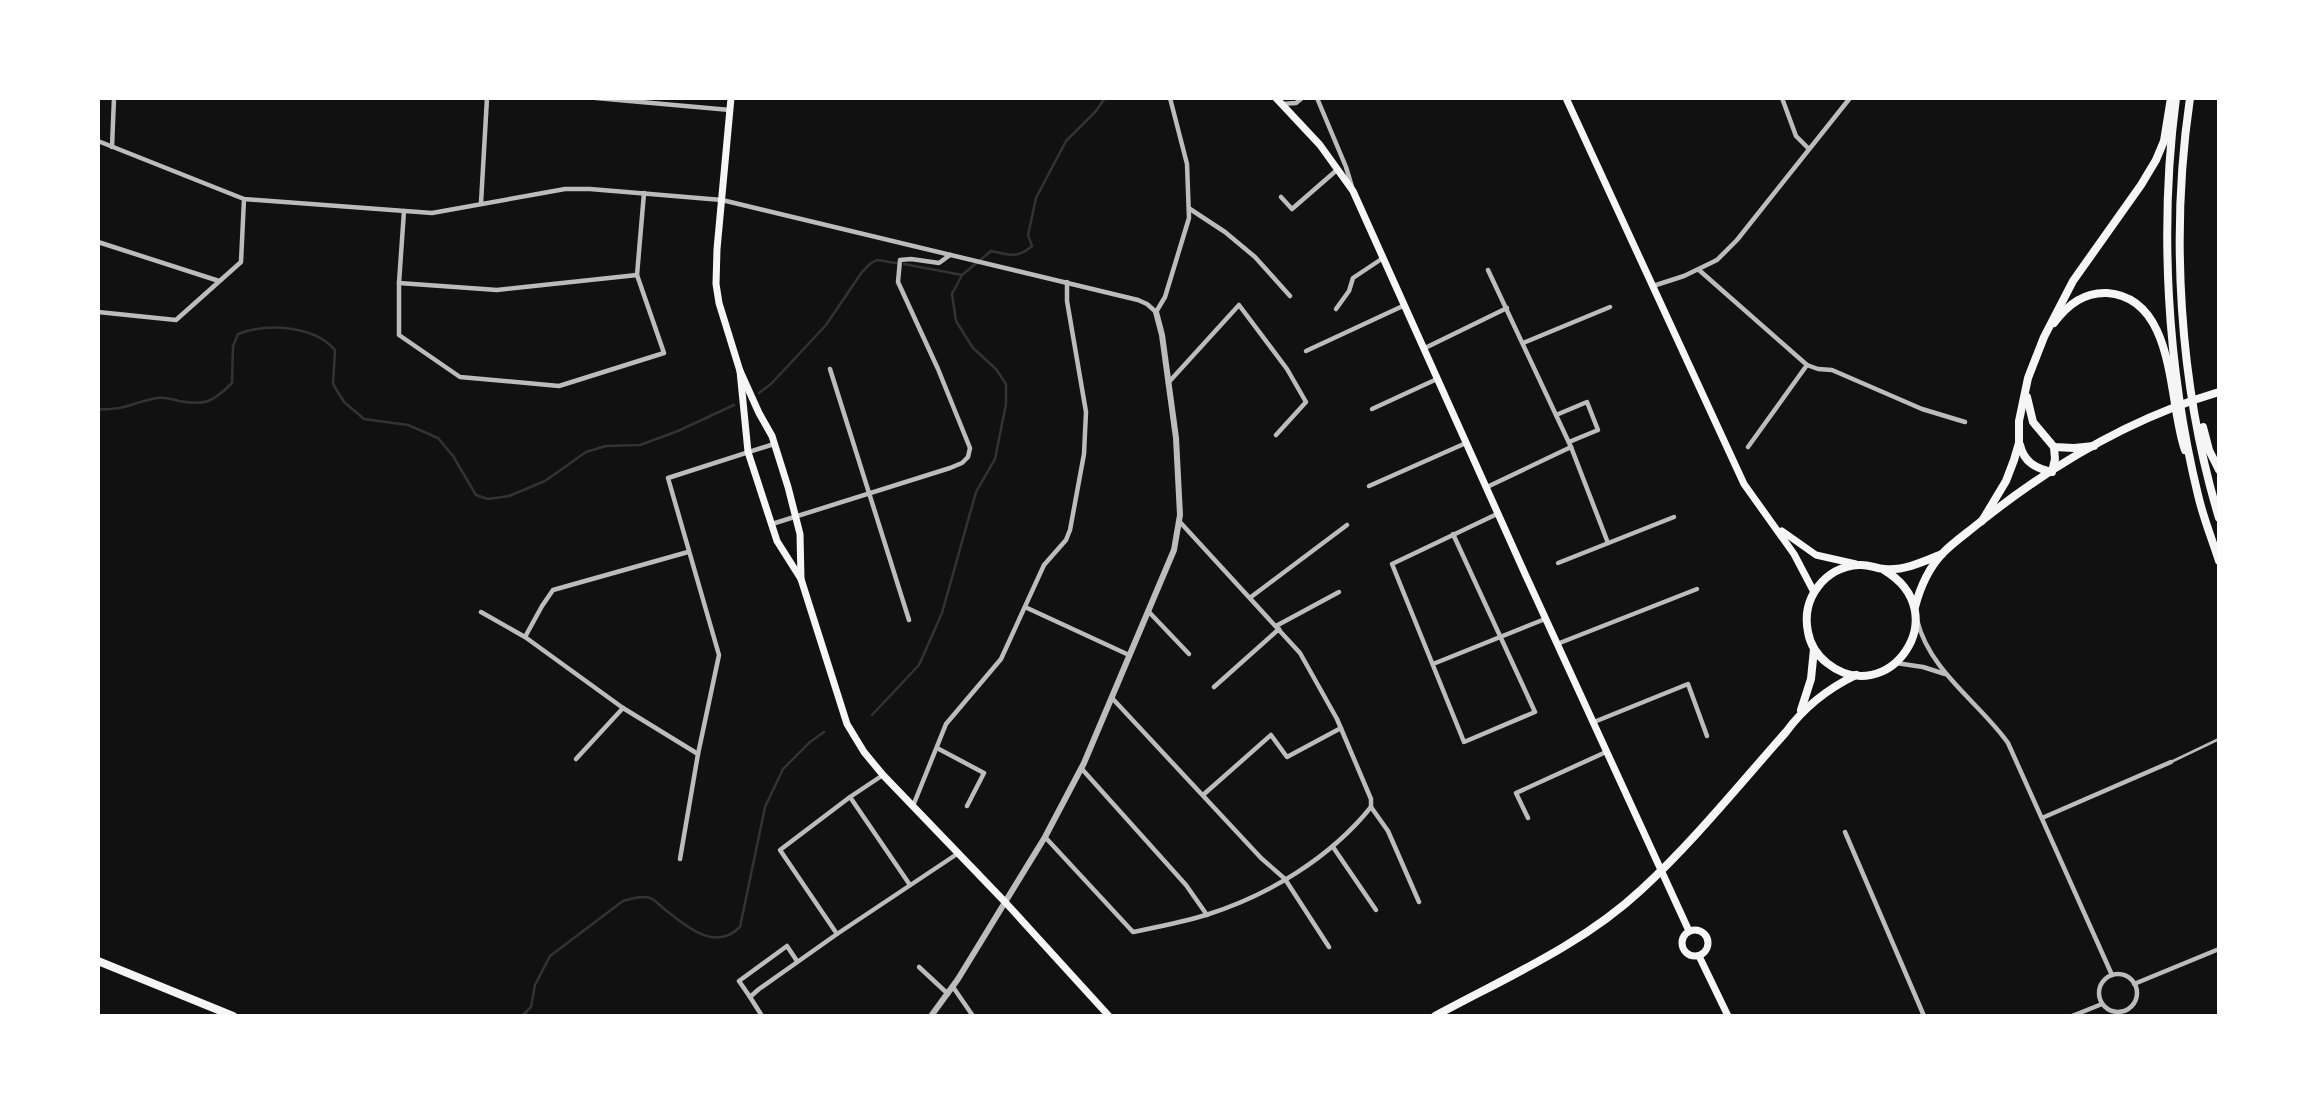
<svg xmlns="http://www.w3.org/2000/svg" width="2317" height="1114" font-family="Manrope,sans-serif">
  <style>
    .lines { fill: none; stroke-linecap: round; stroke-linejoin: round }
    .stream { stroke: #333; stroke-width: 2.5 }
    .service { stroke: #bcbcbc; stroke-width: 2.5 }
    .minor { stroke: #bcbcbc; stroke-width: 4.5 }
    .tertiary { stroke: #bcbcbc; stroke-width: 6 }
    .secondary { stroke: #f5f5f5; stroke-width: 7 }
    .primary { stroke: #f5f5f5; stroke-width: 8 }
    .trunk { stroke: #f5f5f5; stroke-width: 8 }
  </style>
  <rect width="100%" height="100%" fill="#111"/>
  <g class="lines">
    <g class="stream">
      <polyline points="904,264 962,275"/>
      <polyline points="759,393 771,384 826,325 862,272 871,263 877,260 896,263"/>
      <path d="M98,409c26,2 35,-7 59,-11 7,-1 15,1 22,3 26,5 34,1 53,-18l1,-37 5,-12c29,-11 75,-9 97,16l-2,34 11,18 20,17 44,6 30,13 15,18 23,39 12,4 21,-3 36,-15 41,-29 20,-6 34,-1 38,-14 56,-26"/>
      <path d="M872,715l47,-50 23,-52 34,-121 19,-33 11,-55v-20l-10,-15 -23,-21 -17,-27 -4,-27 10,-19 29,-24c18,4 26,8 41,-5l-4,-11 8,-37 30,-57 30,-30 9,-13"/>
      <path d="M522,1016l9,-9 4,-22 15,-29 73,-55c8,-2 18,-6 27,-3 5,2 10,7 13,10 22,17 51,45 77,19l25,-120 18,-38 27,-27 14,-10"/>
    </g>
    <polyline class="service" points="2171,762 2219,739"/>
    <g class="minor">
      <polyline points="596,98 730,110"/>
      <polyline points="1317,98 1346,167 1352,187"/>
      <polyline points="1782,98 1796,136 1809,149"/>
      <polyline points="1281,104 1296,103 1302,98"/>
      <polyline points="98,141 244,199 432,213 565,189 590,189 722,200 1138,300 1147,304 1156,312 1165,297 1189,218 1187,164 1170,98"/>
      <polyline points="112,147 114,98"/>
      <polyline points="1281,197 1292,209 1338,169"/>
      <polyline points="481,203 487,98"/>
      <polyline points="1190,209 1225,232 1255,257 1290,296"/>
      <polyline points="404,211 399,283 399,335 460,377 559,386 664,353 637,275 644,193"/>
      <polyline points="98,242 219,281"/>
      <polyline points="1699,270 1807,365 1818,369 1832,370 1922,409 1965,422"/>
      <polyline points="399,283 497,290 637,275"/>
      <polyline points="1653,286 1684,276 1717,260 1737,240 1850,98"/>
      <polyline points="1336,309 1349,291 1353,278 1383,258"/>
      <polyline points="98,312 176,320 241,262 244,199"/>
      <polyline points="1523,343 1610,307"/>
      <polyline points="1425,348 1507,308"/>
      <polyline points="1306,351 1405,305"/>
      <polyline points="830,369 909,620"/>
      <polyline points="1168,383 1239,305 1287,369 1306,402 1276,435"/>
      <polyline points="1372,409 1437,379"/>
      <polyline points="1556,415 1587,402 1598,430 1569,442"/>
      <polyline points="1571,447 1608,543"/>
      <polyline points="1748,447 1807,365"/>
      <polyline points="1369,486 1466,443"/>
      <polyline points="1487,487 1571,447 1488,270"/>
      <polyline points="1179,521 1300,653 1337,719 1371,799 1371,807 1388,831 1419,902"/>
      <polyline points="772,524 950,468 962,463 968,457 970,448 938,369 898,282 900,260 911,259 939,263 950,255"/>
      <polyline points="1453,534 1535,712 1464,742 1392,564 1497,514"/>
      <polyline points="688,552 553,590 542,606 525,637 623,708 698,754"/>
      <polyline points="1558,563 1674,517"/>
      <polyline points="1251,597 1347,525"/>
      <polyline points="1025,607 1129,655"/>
      <polyline points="481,612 525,637"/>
      <polyline points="1149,612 1189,654"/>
      <path d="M1917,620c13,52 62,82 91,123l104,232"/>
      <polyline points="1276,626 1339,592"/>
      <polyline points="1557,644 1697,589"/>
      <polyline points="1896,663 1923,667 1945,674"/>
      <polyline points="1433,664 1545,619"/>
      <polyline points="1214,687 1279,629"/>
      <polyline points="1112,698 1261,858 1285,879 1329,947"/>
      <polyline points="1594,722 1688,684 1707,736"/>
      <polyline points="937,748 984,773 967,806"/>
      <polyline points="576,759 623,708"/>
      <polyline points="1081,768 1186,885 1207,915"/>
      <polyline points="1203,795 1271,735 1287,757 1341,728"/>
      <polyline points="850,797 910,885"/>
      <polyline points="913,806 946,724 1001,659 1044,565 1066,540 1070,530 1084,454 1086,412 1067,301 1067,282"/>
      <polyline points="1528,818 1516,793 1606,752"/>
      <polyline points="2042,818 2171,762"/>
      <polyline points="1845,832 1924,1016"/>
      <path d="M1045,837l88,95c24,-5 50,-10 73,-17 63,-20 124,-57 165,-108"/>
      <polyline points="1333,847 1376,910"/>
      <polyline points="680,859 698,754 719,655 668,478 774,444"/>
      <polyline points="837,934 780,850 850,797 883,775"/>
      <polyline points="919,967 948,994"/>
      <circle cx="2118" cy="993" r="19"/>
      <polyline points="2134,984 2219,949"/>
      <polyline points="953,987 973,1016"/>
      <polyline points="750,997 739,981 787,946 797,961"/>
      <polyline points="762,1016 750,997 759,989 837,934 957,854"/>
      <polyline points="2072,1016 2102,1004"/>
    </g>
    <polyline class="tertiary" points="931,1016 958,979 1045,837 1084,763 1174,550 1180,515 1176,438 1162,335 1156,312"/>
    <g class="secondary">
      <polyline points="731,98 717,249 716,284 719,303 740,371 759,413 772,436 788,487 800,534 801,579"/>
      <polyline points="1276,98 1320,145 1353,191 1526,576 1689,931"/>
      <polyline points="1566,98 1744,484 1794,554 1814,592"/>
      <polyline points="740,371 748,452 777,541 801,579 847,724 864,752 883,775 1006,903 1109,1016"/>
      <polyline points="1782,531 1816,555 1856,564"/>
      <circle cx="1695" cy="943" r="13"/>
      <polyline points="1699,956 1728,1016"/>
    </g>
    <g class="primary">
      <path d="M1884,570c74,44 3,141 -57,93 -10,-8 -17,-19 -19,-31 -7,-34 17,-65 51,-67 10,-1 17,4 26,4 19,2 40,-8 57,-15"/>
      <path d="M1915,607c5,-19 13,-38 27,-53 10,-11 25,-21 37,-31 71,-57 152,-105 240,-131"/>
      <polyline points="1801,710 1811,679 1814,649"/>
      <polyline points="98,961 233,1016"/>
      <path d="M1435,1016c70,-38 147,-71 206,-126 52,-48 98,-105 145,-158 19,-26 41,-43 70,-57"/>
    </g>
    <g class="trunk">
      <path d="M2176,98c-17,129 -9,270 22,397 5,22 14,44 21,66"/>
      <path d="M2190,98c-20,136 -11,288 29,420"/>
      <path d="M2054,323c13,-18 30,-31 53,-30 70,5 61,111 78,157"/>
      <polyline points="2027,397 2033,422 2054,447 2074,448 2094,446"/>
      <polyline points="2203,427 2209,450 2219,470"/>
      <path d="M2020,445c4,17 15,23 32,27l3,-13 -1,-12"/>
      <polyline points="1982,521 2006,481 2014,460 2019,443 2019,421 2028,378 2044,337 2073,281 2141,185 2156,160 2164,141 2171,98"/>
    </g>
  </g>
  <rect width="2317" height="1114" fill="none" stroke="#ffffff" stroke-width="200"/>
</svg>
